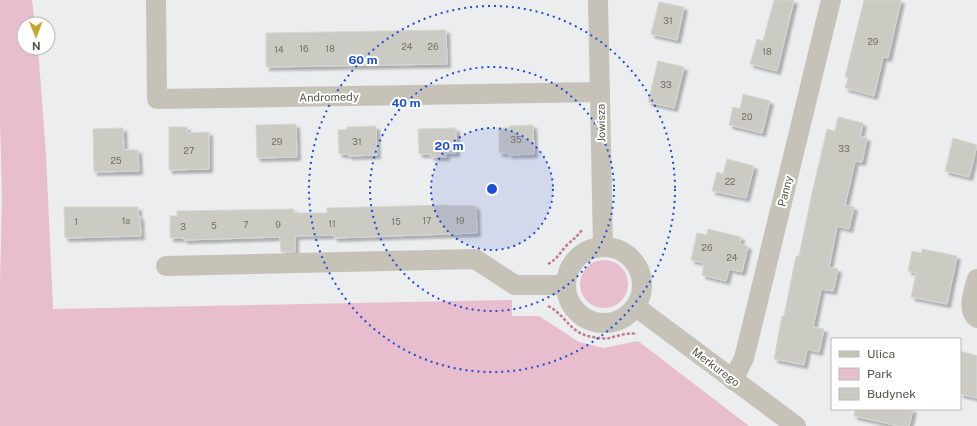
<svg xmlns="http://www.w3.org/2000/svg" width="977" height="426" font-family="'Public Sans',sans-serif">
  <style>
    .green { fill: #e8bdce }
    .building { fill: #cbcac3; stroke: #d7d6d0; filter: url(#shadow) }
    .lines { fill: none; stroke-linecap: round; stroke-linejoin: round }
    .path { stroke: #c27a8d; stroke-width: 2.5; stroke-dasharray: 3 2; stroke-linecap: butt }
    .minor { stroke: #c6c2b8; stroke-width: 20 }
    .ring { fill: none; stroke: #1d4ed8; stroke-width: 2; stroke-dasharray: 2 4 }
    .labels { text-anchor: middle; stroke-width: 4; stroke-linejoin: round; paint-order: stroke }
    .number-label { font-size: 9px; fill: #737065 }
    .street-label { font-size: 11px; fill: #565246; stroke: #fff }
    .centre { fill: #1d4ed8; stroke: #fff; stroke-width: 2 }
    .ring-label { font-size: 12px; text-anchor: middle; font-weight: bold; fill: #1d4ed8; stroke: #fff; stroke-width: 4; stroke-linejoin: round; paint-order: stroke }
  </style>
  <defs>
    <filter id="shadow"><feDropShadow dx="3.5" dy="3.5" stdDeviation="1" flood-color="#0004"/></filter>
  </defs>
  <rect width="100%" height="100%" fill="#ebedee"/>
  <g class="green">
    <polygon points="0,0 32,0 35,24 24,24 24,48 38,48 46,155 53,309 512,300 512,316 539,316 579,342 604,348 638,341 749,426 0,426 0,286 2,197 0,120"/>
    <circle cx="604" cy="284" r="24"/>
  </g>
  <g class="building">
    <polygon points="774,0 794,0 777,71 750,64 757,39 763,41"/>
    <polygon points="864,0 901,0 888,58 883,57 874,96 845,88 848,78 845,77"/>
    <polygon points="659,2 684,7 677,40 651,34"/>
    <polygon points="446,30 447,64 266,67 266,33"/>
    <polygon points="658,61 684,67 674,108 648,102"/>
    <polygon points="743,94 770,101 762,133 729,125 733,107 740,109"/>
    <polygon points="838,117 863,123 860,136 867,138 862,162 855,161 845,205 854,207 849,229 837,226 829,267 838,269 833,291 821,289 813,327 824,329 819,352 807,349 804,365 774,359 782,316 784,316 796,256 799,256 812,193 827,129 835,131"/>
    <polygon points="296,124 297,157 257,158 256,125"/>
    <polygon points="533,125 534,154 509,155 509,153 499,153 499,128 509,128 509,126"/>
    <polygon points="376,126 377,155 349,156 348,154 339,154 338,130 347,129 347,127"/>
    <polygon points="169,127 187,127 187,133 209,132 209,169 169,170"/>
    <polygon points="123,128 124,150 138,150 139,171 94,172 93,129"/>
    <polygon points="456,128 456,153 446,153 446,157 431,157 431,154 419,154 418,129"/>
    <polygon points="953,138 977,145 969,177 945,171"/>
    <polygon points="727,159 754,166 746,198 712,191 717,172 723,174"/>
    <polygon points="443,205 476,206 477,233 334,238 334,235 295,236 295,252 281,252 280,237 184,240 184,238 170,238 170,216 177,216 177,211 294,209 294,213 327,213 327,208"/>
    <polygon points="64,207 138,207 138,217 140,216 141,236 65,238"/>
    <polygon points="708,229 741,237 740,244 748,246 742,272 729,269 726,281 702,275 704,263 691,260 697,233 707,235"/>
    <polygon points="922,249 957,256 947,304 911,297 916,273 908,271 912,251 921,253"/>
    <polygon points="960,351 977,356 977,398 960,394"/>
    <polygon points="855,409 913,409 909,426 899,426 854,416"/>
  </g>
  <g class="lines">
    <g class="path">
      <path d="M548,264c8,-4 12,-11 18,-18 6,-6 11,-9 16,-16"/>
      <path d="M548,306c18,9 22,28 45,31 5,1 11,2 16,1 9,-2 19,-6 28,-4"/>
    </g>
    <g class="minor">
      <polyline points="156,0 157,99 600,92"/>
      <polyline points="598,0 603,246"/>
      <circle cx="604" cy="285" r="38"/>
      <polyline points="166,266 475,259 515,285 565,285"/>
      <path d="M977,279c-3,11 -11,30 0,39"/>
      <polyline points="636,307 796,426"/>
      <polyline points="733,380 744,358 751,330 831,0"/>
    </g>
  </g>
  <circle cx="492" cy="189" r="61" fill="#1d4ed8" fill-opacity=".12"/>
  <g class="ring">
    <circle cx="492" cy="189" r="61"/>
    <circle cx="492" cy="189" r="122"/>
    <circle cx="492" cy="189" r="183"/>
  </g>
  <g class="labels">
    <g class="number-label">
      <text x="668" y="24">31</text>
      <text x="873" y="45">29</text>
      <text x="407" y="50">24</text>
      <text x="433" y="50">26</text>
      <text x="304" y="52">16</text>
      <text x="330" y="52">18</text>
      <text x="279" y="53">14</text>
      <text x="767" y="55">18</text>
      <text x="666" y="88">33</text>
      <text x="747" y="120">20</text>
      <text x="516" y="143">35</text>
      <text x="277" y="145">29</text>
      <text x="357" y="145">31</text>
      <text x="844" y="152">33</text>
      <text x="189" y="154">27</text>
      <text x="116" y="164">25</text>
      <text x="730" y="185">22</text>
      <text x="126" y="224">1a</text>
      <text x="427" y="224">17</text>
      <text x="460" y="224">19</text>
      <text x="76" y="225">1</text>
      <text x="396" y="225">15</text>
      <text x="332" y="227">11</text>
      <text x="246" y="228">7</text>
      <text x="278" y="228">9</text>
      <text x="214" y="229">5</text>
      <text x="183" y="230">3</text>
      <text x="707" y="251">26</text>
      <text x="732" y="261">24</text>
    </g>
    <g class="street-label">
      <text transform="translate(329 97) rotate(-1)" y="4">Andromedy</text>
      <text transform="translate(601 123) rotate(-91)" y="4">Jowisza</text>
      <text transform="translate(785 191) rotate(-76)" y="4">Panny</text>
      <text transform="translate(716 367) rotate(37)" y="4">Merkurego</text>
    </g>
  </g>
  <circle cx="492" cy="189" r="6" class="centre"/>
  <g class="ring-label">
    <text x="363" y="64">60 m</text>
    <text x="406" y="107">40 m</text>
    <text x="449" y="150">20 m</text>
  </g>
  <rect x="831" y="338" width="130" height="72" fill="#ffffff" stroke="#bbbab5"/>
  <rect x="839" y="351" width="20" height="6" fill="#c6c2b8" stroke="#bbbab5"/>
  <text x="867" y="358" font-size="12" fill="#565246">Ulica</text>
  <rect x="839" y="368" width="20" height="12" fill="#e8bdce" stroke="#bbbab5"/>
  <text x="867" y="378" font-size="12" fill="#565246">Park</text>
  <rect x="839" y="388" width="20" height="12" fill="#cbcac3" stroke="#bbbab5"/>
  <text x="867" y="398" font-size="12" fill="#565246">Budynek</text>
  <g transform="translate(36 36) rotate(179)"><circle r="19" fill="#ffffff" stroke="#bbbab5"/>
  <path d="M0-3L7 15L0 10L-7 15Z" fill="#c7a72c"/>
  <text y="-6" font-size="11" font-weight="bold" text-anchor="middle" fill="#565246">N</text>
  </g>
</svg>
